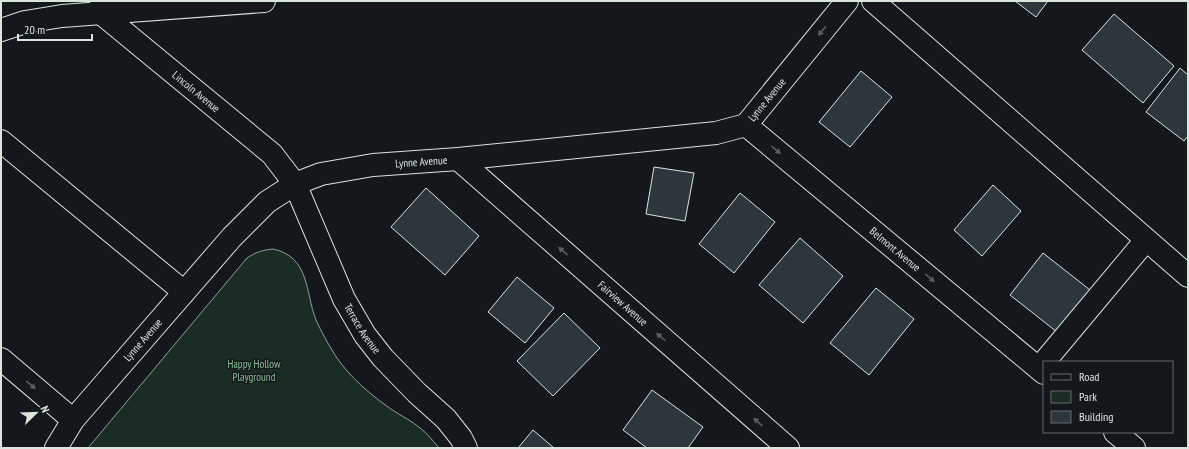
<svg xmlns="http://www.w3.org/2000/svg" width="1189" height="449" font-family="'PT Sans Narrow',sans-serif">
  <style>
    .green { fill: #1a2d24; stroke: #939e99 }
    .building { fill: #2c363c; stroke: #d8e6dc }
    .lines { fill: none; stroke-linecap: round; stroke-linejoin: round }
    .minor-casing { stroke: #d8e6dc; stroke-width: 24 }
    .minor { stroke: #14181c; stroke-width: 22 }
    .oneway { fill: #59605f }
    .labels { text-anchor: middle; stroke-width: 3; stroke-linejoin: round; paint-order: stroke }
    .street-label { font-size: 11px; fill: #d8e6dc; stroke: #14181c }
    .park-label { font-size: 11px; fill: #8ac095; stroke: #14181c }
  </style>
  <rect width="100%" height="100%" fill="#14181c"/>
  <path class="green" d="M273,249c37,8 32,43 43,71 5,11 12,24 19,35 14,22 38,42 59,56 9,6 18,10 26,17 7,5 13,13 19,20h-351l159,-190c9,-6 16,-8 26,-9z"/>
  <g class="building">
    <polygon points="1015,1 1048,1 1036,17"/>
    <polygon points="1114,14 1174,66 1143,103 1082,50"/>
    <polygon points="1180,68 1188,75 1188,136 1184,141 1146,112"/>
    <polygon points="861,71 892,97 850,147 819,122"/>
    <polygon points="654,167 694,173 685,221 646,214"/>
    <polygon points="993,185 1021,211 982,256 954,230"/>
    <polygon points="426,188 479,236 445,275 391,227"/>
    <polygon points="740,193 775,222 734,273 699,244"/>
    <polygon points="800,238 843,276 803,323 759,285"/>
    <polygon points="1043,253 1090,290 1057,332 1010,295"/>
    <polygon points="517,277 554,308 525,343 488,312"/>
    <polygon points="876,288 914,319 869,375 830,343"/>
    <polygon points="564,313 600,348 553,396 517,361"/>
    <polygon points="652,390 703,427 688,448 647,448 623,430"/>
    <polygon points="533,430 554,448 518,448"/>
  </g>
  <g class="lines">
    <g class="minor-casing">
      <g id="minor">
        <path id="s1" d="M101,1l1,13 170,140 23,30 49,115 21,36 18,23 34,35 29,26 15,19 5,10"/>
        <polyline points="873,1 1188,276"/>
        <polyline points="1,30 25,22 62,16 264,1"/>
        <path id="s2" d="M746,125l298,248"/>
        <polyline points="1,141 184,292"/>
        <path id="s3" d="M458,159l330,289"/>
        <polyline points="1,359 73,420"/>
        <polyline points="1039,368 1146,240"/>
        <polyline points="1115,432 1134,448"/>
        <path id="s4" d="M56,448l17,-28 159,-183 35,-35 28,-18 26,-10 52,-9 85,-6 258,-26 30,-8 101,-124"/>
      </g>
    </g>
    <use href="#minor" class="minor"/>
  </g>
  <defs><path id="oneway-solid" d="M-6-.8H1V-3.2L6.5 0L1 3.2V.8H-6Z"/></defs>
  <g class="oneway">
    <use href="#oneway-solid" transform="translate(822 31) rotate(129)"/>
    <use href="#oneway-solid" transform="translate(776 150) rotate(40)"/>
    <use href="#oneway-solid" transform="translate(563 251) rotate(-139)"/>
    <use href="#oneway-solid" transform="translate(930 278) rotate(40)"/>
    <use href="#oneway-solid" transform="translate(661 337) rotate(-139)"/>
    <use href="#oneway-solid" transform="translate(31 385) rotate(40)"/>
    <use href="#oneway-solid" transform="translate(758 422) rotate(-139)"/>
  </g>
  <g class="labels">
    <g class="street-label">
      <text dy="4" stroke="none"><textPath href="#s1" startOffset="135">Lincoln Avenue</textPath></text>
      <text dy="4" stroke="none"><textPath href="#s4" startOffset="847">Lynne Avenue</textPath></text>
      <text dy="4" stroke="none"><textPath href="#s4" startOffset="487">Lynne Avenue</textPath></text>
      <text dy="4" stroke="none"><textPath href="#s2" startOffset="194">Belmont Avenue</textPath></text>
      <text dy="4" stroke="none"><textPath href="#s3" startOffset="219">Fairview Avenue</textPath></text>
      <text dy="4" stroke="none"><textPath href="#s1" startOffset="431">Terrace Avenue</textPath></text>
      <text dy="4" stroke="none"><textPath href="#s4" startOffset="139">Lynne Avenue</textPath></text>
    </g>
    <g class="park-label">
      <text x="254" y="368">Happy Hollow<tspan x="254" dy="13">Playground</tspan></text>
    </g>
  </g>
  <rect width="1189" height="449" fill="none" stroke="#d8e6dc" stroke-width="4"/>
  <rect x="1043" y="361" width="130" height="72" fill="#14181c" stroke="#626a69"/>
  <rect x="1051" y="374" width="20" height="6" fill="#14181c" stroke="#626a69"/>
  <text x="1079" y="381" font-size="12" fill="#d8e6dc">Road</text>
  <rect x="1051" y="391" width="20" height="12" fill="#1a2d24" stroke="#626a69"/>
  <text x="1079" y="401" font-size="12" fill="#d8e6dc">Park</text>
  <rect x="1051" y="411" width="20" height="12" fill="#2c363c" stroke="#626a69"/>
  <text x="1079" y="421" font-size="12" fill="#d8e6dc">Building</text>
  <g transform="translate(36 413) rotate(67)" stroke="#14181c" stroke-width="3" paint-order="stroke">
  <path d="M0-3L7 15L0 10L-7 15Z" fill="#d8e6dc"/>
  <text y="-6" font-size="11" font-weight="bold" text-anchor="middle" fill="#d8e6dc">N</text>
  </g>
  <path d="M18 34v6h74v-6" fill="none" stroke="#d8e6dc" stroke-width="2"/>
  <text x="24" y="34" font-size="12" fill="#d8e6dc" stroke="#14181c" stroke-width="3" paint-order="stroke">20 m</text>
</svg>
